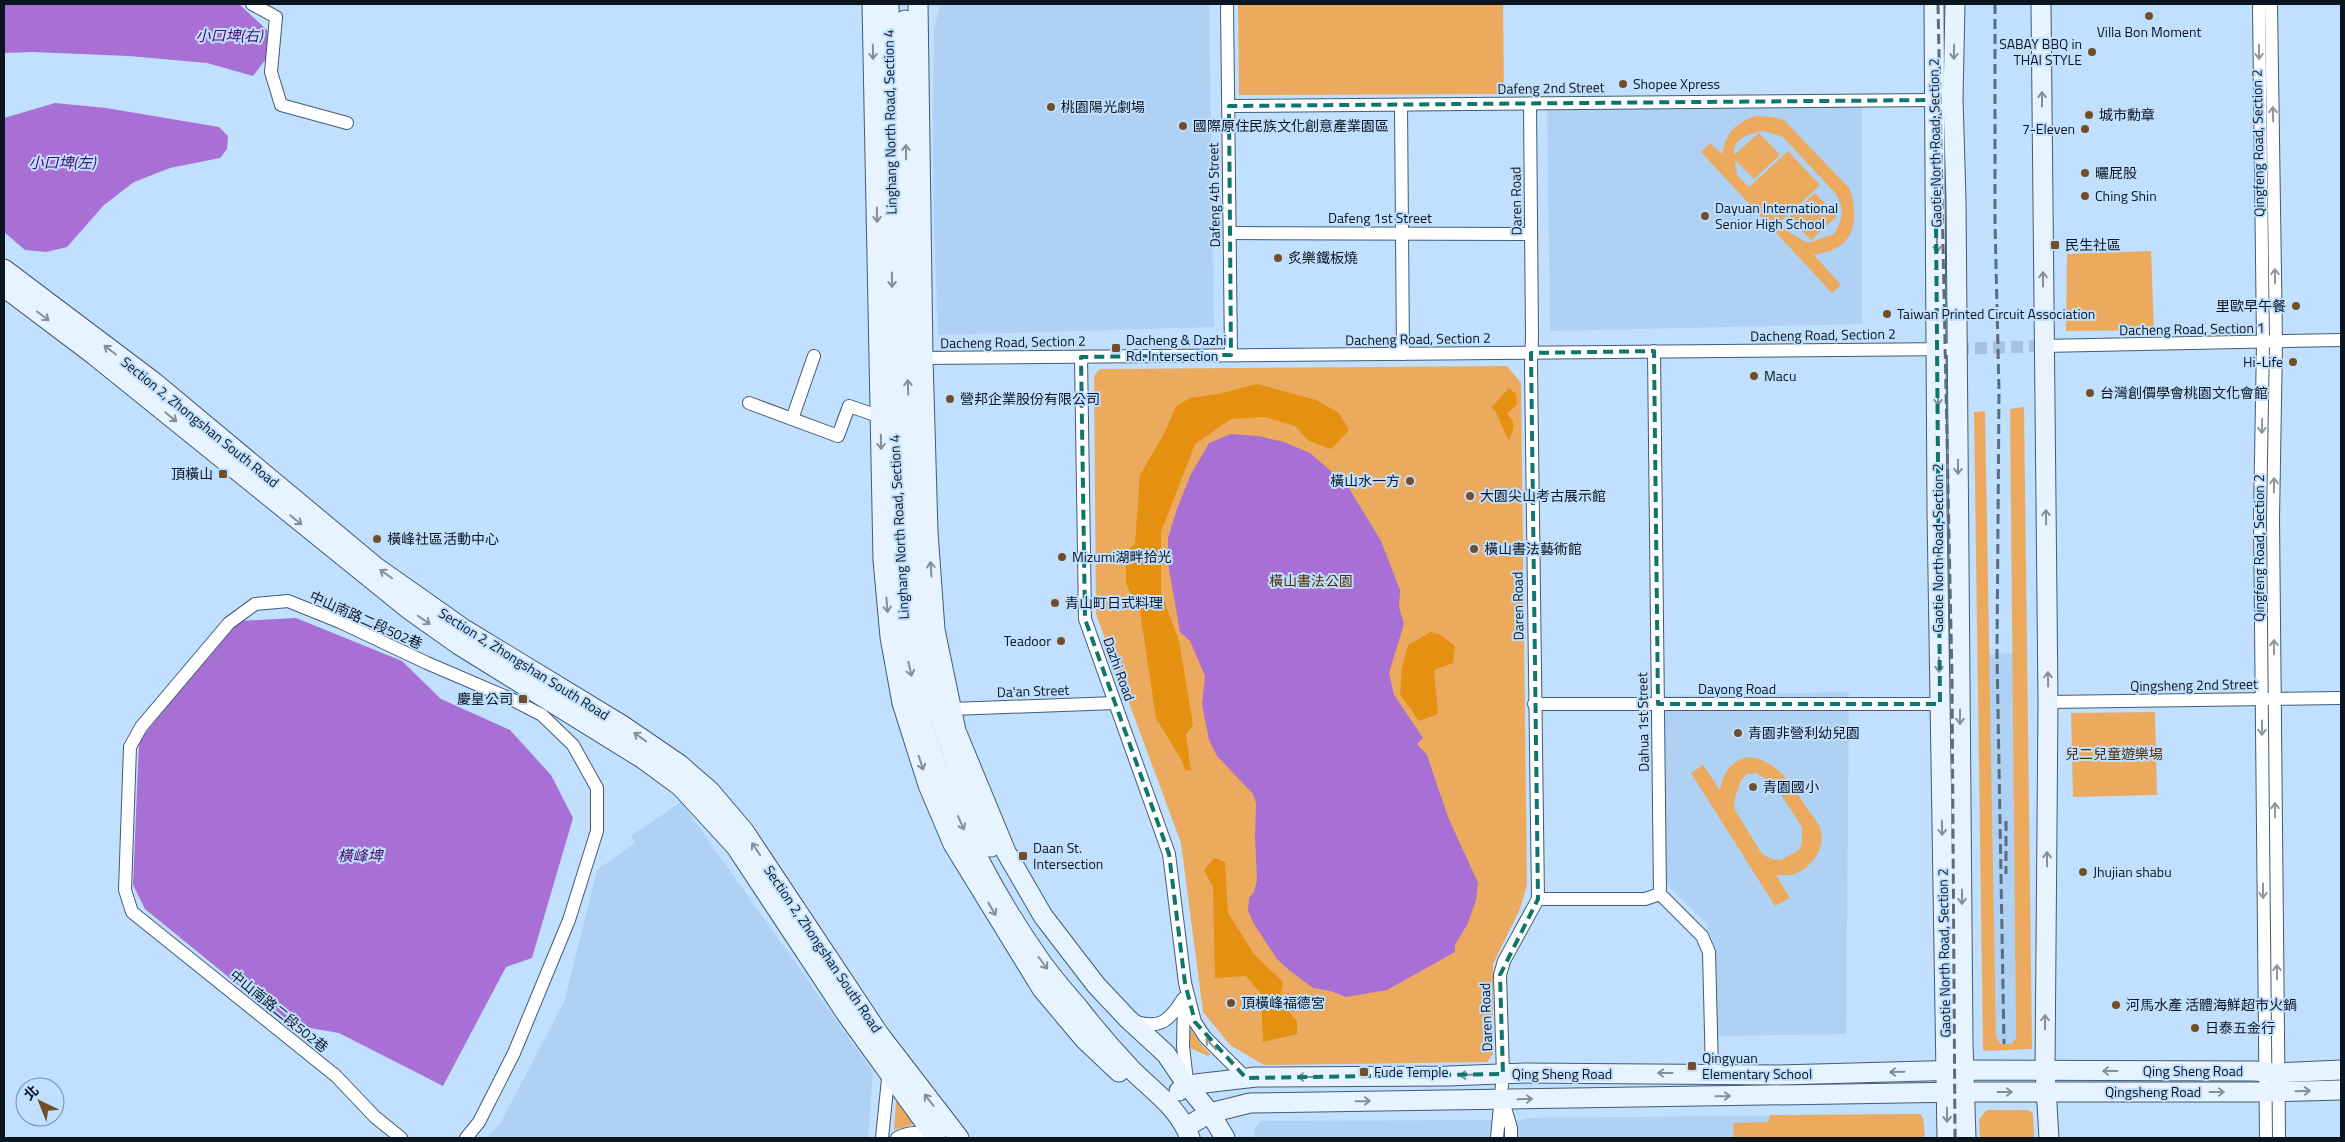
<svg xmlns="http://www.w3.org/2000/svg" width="2345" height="1142" font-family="'Titillium Web','Noto Sans TC',sans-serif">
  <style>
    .built { fill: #aed1f4 }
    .green { fill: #ecaa5e; fill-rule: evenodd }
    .forest { fill: #e49011 }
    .water { fill: #a870d5 }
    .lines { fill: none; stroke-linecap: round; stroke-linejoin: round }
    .street-tunnel { stroke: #a6c1dd; stroke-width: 12; stroke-dasharray: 12 6; stroke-linecap: butt }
    .street-casing { stroke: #415c75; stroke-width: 14 }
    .secondary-casing { stroke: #415c75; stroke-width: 21 }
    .street { stroke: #fff; stroke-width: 12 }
    .secondary { stroke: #e7f3ff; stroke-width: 19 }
    .rail { stroke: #5a6d80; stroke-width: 3; stroke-dasharray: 10 5; stroke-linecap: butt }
    .oneway { stroke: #848f9b }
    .oneway2 { stroke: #91969b }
    .marked { fill: none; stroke: #0f766e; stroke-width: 4; stroke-dasharray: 10 6; stroke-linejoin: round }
    .poi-dot { fill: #714e27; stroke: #c1dffe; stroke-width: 2 }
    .labels { text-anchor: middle; stroke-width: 4; stroke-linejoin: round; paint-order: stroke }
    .poi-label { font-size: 14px; fill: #0b1520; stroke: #c1dffe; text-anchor: start }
    .street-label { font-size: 14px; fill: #0b1520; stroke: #c1dffe }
    .park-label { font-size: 14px; fill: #502f00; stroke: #c1dffe }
    .water-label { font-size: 15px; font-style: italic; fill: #490e6c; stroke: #c1dffe }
  </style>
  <rect width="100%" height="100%" fill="#c1dffe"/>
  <g class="built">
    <polygon points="940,4 1209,4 1214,327 938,335 934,225 933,119 934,30"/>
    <polygon points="1862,105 1862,324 1550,331 1547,109"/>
    <polygon points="2013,653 2016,1038 2011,1044 2001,1044 1996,1038 1989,655"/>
    <polygon points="1849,692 1846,1034 1708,1036 1707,924 1659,877 1659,696"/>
    <polygon points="681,802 873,1072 868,1138 486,1138 500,1124 564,1002 597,870 635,843 631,836"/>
    <polygon points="1920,1114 1923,1118 1925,1138 1254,1138 1255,1128 1261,1121 1520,1120 1529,1118"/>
  </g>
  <g class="green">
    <polygon points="1238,4 1503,4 1504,94 1239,95"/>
    <path d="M1756,116l16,1 12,3 65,68c4,9 5,17 5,27 0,27 -16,35 -40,40l27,30 -9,8 -131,-141 9,-9 12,11c4,-21 13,-31 34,-38zM1765,131l18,6 52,56c10,15 8,26 -1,41l-26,9 -18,-10 -25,-27 16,15 39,-36 -32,-34 -39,36 -12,-12 -2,-15 19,19 26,-24 -21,-22 -25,22c-2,-17 18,-23 31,-24z"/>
    <polygon points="1815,193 1837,216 1811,240 1789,217"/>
    <polygon points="2151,251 2154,330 2066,331 2067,254"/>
    <polygon points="1507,366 1521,383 1527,885 1520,909 1493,964 1493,1054 1487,1062 1264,1065 1230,1045 1203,1012 1181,843 1096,614 1094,376 1100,369"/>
    <polygon points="2024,407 2032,1049 1983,1051 1974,412 1985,411 1996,1037 2001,1044 2011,1044 2016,1038 2010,409"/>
    <polygon points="2155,712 2157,795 2073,797 2071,713"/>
    <path d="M1749,757c29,4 41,26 56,48 4,7 12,15 15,23 7,18 -8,40 -25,46 -5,2 -13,1 -19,1l14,23 -15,8 -84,-133 12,-8 17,25c4,-19 10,-29 29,-33zM1756,773l18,11 28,43v16l-3,7 -18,10 -10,-1 -9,-5 -27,-44 -1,-9 7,-21 6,-6z"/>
    <polygon points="1190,1028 1200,1043 1210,1054 1208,1056 1190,1048"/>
    <polygon points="899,1101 914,1124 894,1130 896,1102"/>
    <polygon points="1987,1110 2027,1110 2033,1113 2034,1138 1980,1138 1979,1119"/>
    <polygon points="1920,1114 1923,1118 1925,1138 1734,1138 1733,1123 1768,1122 1770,1115"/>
  </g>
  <g class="forest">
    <polygon points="1257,384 1316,400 1339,413 1349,430 1331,449 1309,441 1295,426 1265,417 1231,419 1195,444 1161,532 1161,592 1179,641 1193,725 1186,734 1191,771 1185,770 1182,761 1156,718 1140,611 1126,584 1126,551 1135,544 1140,475 1165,432 1176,406 1190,398 1218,394"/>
    <path d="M1509,388l7,6 1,10 -10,10c10,10 7,14 2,26 -8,-11 -8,-23 -17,-33z"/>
    <polygon points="1431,632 1441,635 1455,646 1453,663 1434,670 1438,714 1419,721 1400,694 1402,667 1408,645"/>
    <polygon points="1214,858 1225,862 1228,913 1254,954 1283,982 1280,1001 1297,1021 1297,1034 1263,1042 1261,994 1246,976 1215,978 1213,887 1204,870"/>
  </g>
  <g class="water">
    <polygon points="4,4 239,4 268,31 266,59 253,76 207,63 129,56 33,52 4,53"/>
    <polygon points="55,103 106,108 219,127 228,136 227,149 220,158 170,168 134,182 104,205 67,247 46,252 25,250 4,232 4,118"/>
    <polygon points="1231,434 1258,436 1284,442 1310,453 1347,485 1381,541 1400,590 1399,607 1404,624 1389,673 1394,695 1423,738 1417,744 1427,755 1448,817 1478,883 1476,900 1468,923 1455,945 1455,952 1387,990 1346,997 1330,991 1313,988 1289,970 1277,959 1254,924 1248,911 1249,898 1254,892 1257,880 1255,837 1256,803 1253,794 1217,756 1209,740 1202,704 1205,676 1190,641 1180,632 1168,563 1168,538 1177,509 1190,476 1209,443"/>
    <polygon points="296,618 402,661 441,699 510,730 551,775 573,818 532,958 506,967 443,1086 339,1033 286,1024 145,909 133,885 139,741 237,621"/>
  </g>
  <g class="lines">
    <polyline class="street-tunnel" points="1957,349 2043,346"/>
    <g class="street-casing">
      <g id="street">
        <polyline points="252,4 276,17 271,72 281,105 347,123"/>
        <polyline points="1227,4 1231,355"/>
        <polyline points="2259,4 2263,342 2260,519 2266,1138"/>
        <polyline points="2271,4 2276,342 2273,519 2279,1138"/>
        <polyline points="1401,105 1403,354"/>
        <polyline points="1229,106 1935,100"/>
        <polyline points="1230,233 1531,234"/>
        <polyline points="2043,346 2341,340"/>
        <polyline points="1654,351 1660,894 1702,936 1709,952 1712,1073"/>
        <polyline points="1081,357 1085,619 1169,854 1185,983 1195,1022 1205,1037 1246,1078"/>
        <polyline points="917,358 1957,349"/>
        <polyline points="749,403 838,436 849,406 881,417"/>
        <polyline points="792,419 814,356"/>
        <polyline points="2048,702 2341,698"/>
        <polyline points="1534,704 1940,704"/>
        <polyline points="952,709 1115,703"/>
        <polyline points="1538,899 1645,899 1660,894"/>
        <polyline points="1184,998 1183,1046 1187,1081"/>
        <path d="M1133,1021c26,8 35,2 50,-22"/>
        <polyline points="1503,1101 1511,1128 1511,1138"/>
        <polyline points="401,1138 375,1117 336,1076 132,912 125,890 130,747 141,727 229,623 255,604 288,601 340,622 427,663 511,699 542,715 573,745 597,788 597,831 569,920 514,1053 479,1122 466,1138"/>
        <polyline points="882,1138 889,1069"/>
        <path d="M897,1138c12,-7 25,-6 37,-1"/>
        <polyline points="1497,1138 1503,1074 1500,975 1504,961 1538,899 1531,365 1532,337 1530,104"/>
      </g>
    </g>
    <g class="secondary-casing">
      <g id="secondary">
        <polyline points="872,4 883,560 890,637 902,703 928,785 953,844 1042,989 1084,1039 1119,1072"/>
        <path d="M889,4l9,556c3,30 3,60 8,90 17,107 72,222 134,310 11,16 25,32 38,47 17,22 35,43 54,63 23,23 46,37 58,68"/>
        <polyline points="918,4 923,358 928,532 935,630 956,731 1006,852 1043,916 1096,985 1128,1019 1166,1054 1187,1085 1210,1113 1225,1138"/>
        <polyline points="1934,4 1937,511 1947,1138"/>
        <polyline points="1955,4 1953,98 1956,200 1963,1043 1966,1138"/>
        <polyline points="2041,4 2048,702 2045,1070 2049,1138"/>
        <path d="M905,20c1,142 0,284 5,426 2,71 0,145 15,214 15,66 38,126 66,187"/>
        <polyline points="4,269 154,382 376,567 464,629 622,725 679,764 710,791 744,831 879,1034 959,1138"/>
        <polyline points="4,287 94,355 411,611 459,645 643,759 680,786 736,847 847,1015 936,1138"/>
        <polyline points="1179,1091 1187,1085 1256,1077 1448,1076 1525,1073 1779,1075 1964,1070 2254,1071 2277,1073 2341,1070"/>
        <polyline points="1186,1127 1210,1113 1250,1103 1965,1092 2265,1092 2341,1090"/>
      </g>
    </g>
    <use href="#street" class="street"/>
    <use href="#secondary" class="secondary"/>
    <g class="rail">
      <polyline points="1938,4 1952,679 1955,1138"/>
      <polyline points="1995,4 1995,222 1999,391 1997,654 2004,1044"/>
      <polyline points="2006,821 2006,874"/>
    </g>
  </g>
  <defs><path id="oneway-shaft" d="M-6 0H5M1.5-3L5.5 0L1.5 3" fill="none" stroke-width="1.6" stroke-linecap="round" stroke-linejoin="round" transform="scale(1.25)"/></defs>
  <g class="oneway">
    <use href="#oneway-shaft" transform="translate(873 52) rotate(89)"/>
    <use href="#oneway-shaft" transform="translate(1954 52) rotate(91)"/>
    <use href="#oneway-shaft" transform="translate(2042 99) rotate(-90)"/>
    <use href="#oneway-shaft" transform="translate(906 152) rotate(-91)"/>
    <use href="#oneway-shaft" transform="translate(877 215) rotate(89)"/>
    <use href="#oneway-shaft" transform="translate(1937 245) rotate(89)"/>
    <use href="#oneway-shaft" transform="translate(2043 279) rotate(-90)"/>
    <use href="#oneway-shaft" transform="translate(892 280) rotate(89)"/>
    <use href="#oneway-shaft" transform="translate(43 316) rotate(37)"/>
    <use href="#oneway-shaft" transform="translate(110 350) rotate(-143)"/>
    <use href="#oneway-shaft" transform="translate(908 387) rotate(-92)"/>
    <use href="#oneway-shaft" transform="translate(1938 398) rotate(90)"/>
    <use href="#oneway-shaft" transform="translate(171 417) rotate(39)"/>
    <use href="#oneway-shaft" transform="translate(881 442) rotate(89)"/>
    <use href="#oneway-shaft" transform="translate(1958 467) rotate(90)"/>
    <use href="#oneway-shaft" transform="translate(2046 517) rotate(-91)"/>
    <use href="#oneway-shaft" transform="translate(296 520) rotate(39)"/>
    <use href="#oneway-shaft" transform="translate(931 569) rotate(-94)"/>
    <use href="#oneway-shaft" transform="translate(386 574) rotate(-145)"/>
    <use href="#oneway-shaft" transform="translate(887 605) rotate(85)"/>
    <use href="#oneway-shaft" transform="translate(424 620) rotate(35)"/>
    <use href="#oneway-shaft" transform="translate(1939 665) rotate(89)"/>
    <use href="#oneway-shaft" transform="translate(910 669) rotate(77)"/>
    <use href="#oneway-shaft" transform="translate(2048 679) rotate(-91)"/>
    <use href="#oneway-shaft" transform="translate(1960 717) rotate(90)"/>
    <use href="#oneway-shaft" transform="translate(640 737) rotate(-145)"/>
    <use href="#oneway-shaft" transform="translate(921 763) rotate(72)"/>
    <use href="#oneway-shaft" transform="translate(961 823) rotate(66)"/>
    <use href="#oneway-shaft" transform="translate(1942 828) rotate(89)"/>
    <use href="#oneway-shaft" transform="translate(756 849) rotate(-124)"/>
    <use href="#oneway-shaft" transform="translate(2047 859) rotate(-90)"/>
    <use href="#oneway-shaft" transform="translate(1962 897) rotate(90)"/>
    <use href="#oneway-shaft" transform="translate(992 909) rotate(60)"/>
    <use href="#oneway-shaft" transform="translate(1043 963) rotate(53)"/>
    <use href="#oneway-shaft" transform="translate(2045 1022) rotate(-90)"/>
    <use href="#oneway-shaft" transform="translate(2110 1071) rotate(-180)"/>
    <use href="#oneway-shaft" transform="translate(1897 1072) rotate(179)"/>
    <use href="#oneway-shaft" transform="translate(1665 1073) rotate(180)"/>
    <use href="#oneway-shaft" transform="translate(1467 1075) rotate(177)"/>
    <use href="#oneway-shaft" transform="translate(1305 1077) rotate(180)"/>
    <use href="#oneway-shaft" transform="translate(2303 1091) rotate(-2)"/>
    <use href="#oneway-shaft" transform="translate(2005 1092)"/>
    <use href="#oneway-shaft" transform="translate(2217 1092)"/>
    <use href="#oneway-shaft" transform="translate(1723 1096) rotate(-1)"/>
    <use href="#oneway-shaft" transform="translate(1525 1099) rotate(-1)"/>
    <use href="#oneway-shaft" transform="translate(929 1100) rotate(-128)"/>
    <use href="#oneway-shaft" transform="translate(1363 1101) rotate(-1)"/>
    <use href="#oneway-shaft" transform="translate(1947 1115) rotate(89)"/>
  </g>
  <g class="oneway2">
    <use href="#oneway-shaft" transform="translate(2259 52) rotate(89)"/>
    <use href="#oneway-shaft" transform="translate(2273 114) rotate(-91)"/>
    <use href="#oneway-shaft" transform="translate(2275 276) rotate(-91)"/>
    <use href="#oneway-shaft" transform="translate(2262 426) rotate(91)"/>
    <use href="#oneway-shaft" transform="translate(2274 485) rotate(-89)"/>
    <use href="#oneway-shaft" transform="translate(2274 647) rotate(-90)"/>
    <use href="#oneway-shaft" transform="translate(2262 728) rotate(90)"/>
    <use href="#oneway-shaft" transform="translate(2275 810) rotate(-90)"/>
    <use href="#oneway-shaft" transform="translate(2263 891) rotate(90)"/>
    <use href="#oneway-shaft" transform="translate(2277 972) rotate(-90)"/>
    <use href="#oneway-shaft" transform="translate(1211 1044) rotate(-132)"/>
  </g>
  <path class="marked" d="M1935,100l5,604h-282l-4,-353 -123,2 7,546 -38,76 3,99 -257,4 -51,-56 -10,-39 -16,-129 -84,-235 -4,-262 150,-2 -2,-249z"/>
  <g class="poi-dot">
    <circle cx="2149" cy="16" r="5"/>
    <circle cx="2092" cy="52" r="5"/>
    <circle cx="1623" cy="84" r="5"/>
    <circle cx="1051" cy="107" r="5"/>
    <circle cx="2089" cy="115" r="5"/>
    <circle cx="1183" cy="126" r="5"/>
    <circle cx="2085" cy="129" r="5"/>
    <circle cx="2085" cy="173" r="5"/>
    <circle cx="2085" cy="196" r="5"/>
    <circle cx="1705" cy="216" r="5"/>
    <rect x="2050" y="240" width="10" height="10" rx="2.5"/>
    <circle cx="1278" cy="258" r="5"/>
    <circle cx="2296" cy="306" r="5"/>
    <circle cx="1887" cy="314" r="5"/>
    <rect x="1111" y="343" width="10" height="10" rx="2.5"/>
    <circle cx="2293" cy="362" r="5"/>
    <circle cx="1754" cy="376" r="5"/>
    <circle cx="2090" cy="393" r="5"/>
    <circle cx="950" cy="399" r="5"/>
    <rect x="218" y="469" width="10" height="10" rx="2.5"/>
    <circle cx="1410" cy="481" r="5"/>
    <circle cx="1470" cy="496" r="5"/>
    <circle cx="377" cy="539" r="5"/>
    <circle cx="1474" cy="549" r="5"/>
    <circle cx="1062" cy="557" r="5"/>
    <circle cx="1055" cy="603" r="5"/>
    <circle cx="1061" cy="641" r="5"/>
    <rect x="518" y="694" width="10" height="10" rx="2.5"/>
    <circle cx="1738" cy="733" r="5"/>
    <circle cx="1753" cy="787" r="5"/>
    <rect x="1018" y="851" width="10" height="10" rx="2.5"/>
    <circle cx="2083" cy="872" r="5"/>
    <circle cx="1231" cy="1003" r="5"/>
    <circle cx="2116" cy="1005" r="5"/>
    <circle cx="2195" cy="1028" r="5"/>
    <rect x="1687" y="1061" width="10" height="10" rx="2.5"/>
    <rect x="1359" y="1067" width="10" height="10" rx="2.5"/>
  </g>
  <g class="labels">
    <g class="poi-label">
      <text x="2149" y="37" text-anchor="middle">Villa Bon Moment</text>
      <text x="2082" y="49" text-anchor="end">SABAY BBQ in<tspan x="2082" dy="16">THAI STYLE</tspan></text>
      <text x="1633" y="89">Shopee Xpress</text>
      <text x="1061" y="112">桃園陽光劇場</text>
      <text x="2099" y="120">城市勳章</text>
      <text x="1193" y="131">國際原住民族文化創意產業園區</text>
      <text x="2075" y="134" text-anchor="end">7-Eleven</text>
      <text x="2095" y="178">曬屁股</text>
      <text x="2095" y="201">Ching Shin</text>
      <text x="1715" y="213">Dayuan International<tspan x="1715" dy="16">Senior High School</tspan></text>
      <text x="2065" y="250">民生社區</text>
      <text x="1288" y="263">炙樂鐵板燒</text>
      <text x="2286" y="311" text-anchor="end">里歐早午餐</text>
      <text x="1897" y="319">Taiwan Printed Circuit Association</text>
      <text x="1126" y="345">Dacheng &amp; Dazhi<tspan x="1126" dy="16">Rd. Intersection</tspan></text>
      <text x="2283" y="367" text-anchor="end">Hi-Life</text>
      <text x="1764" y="381">Macu</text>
      <text x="2100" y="398">台灣創價學會桃園文化會館</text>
      <text x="960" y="404">營邦企業股份有限公司</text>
      <text x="213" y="479" text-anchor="end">頂橫山</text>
      <text x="1400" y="486" text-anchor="end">橫山水一方</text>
      <text x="1480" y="501">大園尖山考古展示館</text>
      <text x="387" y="544">橫峰社區活動中心</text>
      <text x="1484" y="554">橫山書法藝術館</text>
      <text x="1072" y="562">Mizumi湖畔拾光</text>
      <text x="1065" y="608">青山町日式料理</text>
      <text x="1051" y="646" text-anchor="end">Teadoor</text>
      <text x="513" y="704" text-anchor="end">慶皇公司</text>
      <text x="1748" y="738">青園非營利幼兒園</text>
      <text x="1763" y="792">青園國小</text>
      <text x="1033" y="853">Daan St.<tspan x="1033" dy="16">Intersection</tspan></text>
      <text x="2093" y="877">Jhujian shabu</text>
      <text x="1241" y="1008">頂橫峰福德宮</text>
      <text x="2126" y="1010">河馬水產 活體海鮮超市火鍋</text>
      <text x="2205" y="1033">日泰五金行</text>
      <text x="1702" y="1063">Qingyuan<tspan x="1702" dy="16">Elementary School</tspan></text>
      <text x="1374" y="1077">Fude Temple</text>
    </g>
    <g class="street-label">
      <text transform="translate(1551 88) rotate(-1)" y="5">Dafeng 2nd Street</text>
      <text transform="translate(890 122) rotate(-91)" y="5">Linghang North Road, Section 4</text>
      <text transform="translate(1935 143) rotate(-91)" y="5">Gaotie North Road, Section 2</text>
      <text transform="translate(2258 143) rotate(-91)" y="5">Qingfeng Road, Section 2</text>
      <text transform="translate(1214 195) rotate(-91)" y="5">Dafeng 4th Street</text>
      <text transform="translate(1516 201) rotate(-91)" y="5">Daren Road</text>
      <text x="1380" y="223">Dafeng 1st Street</text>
      <text transform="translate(2192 329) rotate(-1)" y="5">Dacheng Road, Section 1</text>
      <text transform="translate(1823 335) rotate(-1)" y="5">Dacheng Road, Section 2</text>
      <text transform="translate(1418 339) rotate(-1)" y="5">Dacheng Road, Section 2</text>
      <text transform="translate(1013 342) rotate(-1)" y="5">Dacheng Road, Section 2</text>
      <text transform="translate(200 422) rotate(39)" y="5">Section 2, Zhongshan South Road</text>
      <text transform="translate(899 527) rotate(-93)" y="5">Linghang North Road, Section 4</text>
      <text transform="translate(1938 548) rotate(-90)" y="5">Gaotie North Road, Section 2</text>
      <text transform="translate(2259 548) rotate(-90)" y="5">Qingfeng Road, Section 2</text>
      <text transform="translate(1518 606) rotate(-91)" y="5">Daren Road</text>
      <text transform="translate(366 620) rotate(24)" y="5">中山南路二段502巷</text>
      <text transform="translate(524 664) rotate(32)" y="5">Section 2, Zhongshan South Road</text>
      <text transform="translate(1119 669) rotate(70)" y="5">Dazhi Road</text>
      <text transform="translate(2194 685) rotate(-1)" y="5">Qingsheng 2nd Street</text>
      <text x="1737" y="694">Dayong Road</text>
      <text transform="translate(1033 691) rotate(-2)" y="5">Da'an Street</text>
      <text transform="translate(1643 722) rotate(-91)" y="5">Dahua 1st Street</text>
      <text transform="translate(823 949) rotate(56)" y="5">Section 2, Zhongshan South Road</text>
      <text transform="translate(1944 953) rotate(-91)" y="5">Gaotie North Road, Section 2</text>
      <text transform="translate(279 1011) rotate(39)" y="5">中山南路二段502巷</text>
      <text transform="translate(1486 1017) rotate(-92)" y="5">Daren Road</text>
      <text x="2193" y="1076">Qing Sheng Road</text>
      <text x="1562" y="1079">Qing Sheng Road</text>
      <text x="2153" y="1097">Qingsheng Road</text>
    </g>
    <g class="park-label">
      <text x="1311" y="586">橫山書法公園</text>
      <text x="2114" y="759">兒二兒童遊樂場</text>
    </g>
    <g class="water-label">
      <text x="229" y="41">小口埤(右)</text>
      <text x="62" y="168">小口埤(左)</text>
      <text x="360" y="861">橫峰埤</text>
    </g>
  </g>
  <rect width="2345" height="1142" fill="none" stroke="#0b1520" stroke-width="10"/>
  <g transform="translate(40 1102) rotate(317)"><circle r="24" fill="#c1dffe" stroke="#788ea5"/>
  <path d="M0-4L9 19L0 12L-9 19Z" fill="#714e27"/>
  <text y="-8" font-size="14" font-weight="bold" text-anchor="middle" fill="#0b1520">北</text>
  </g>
</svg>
